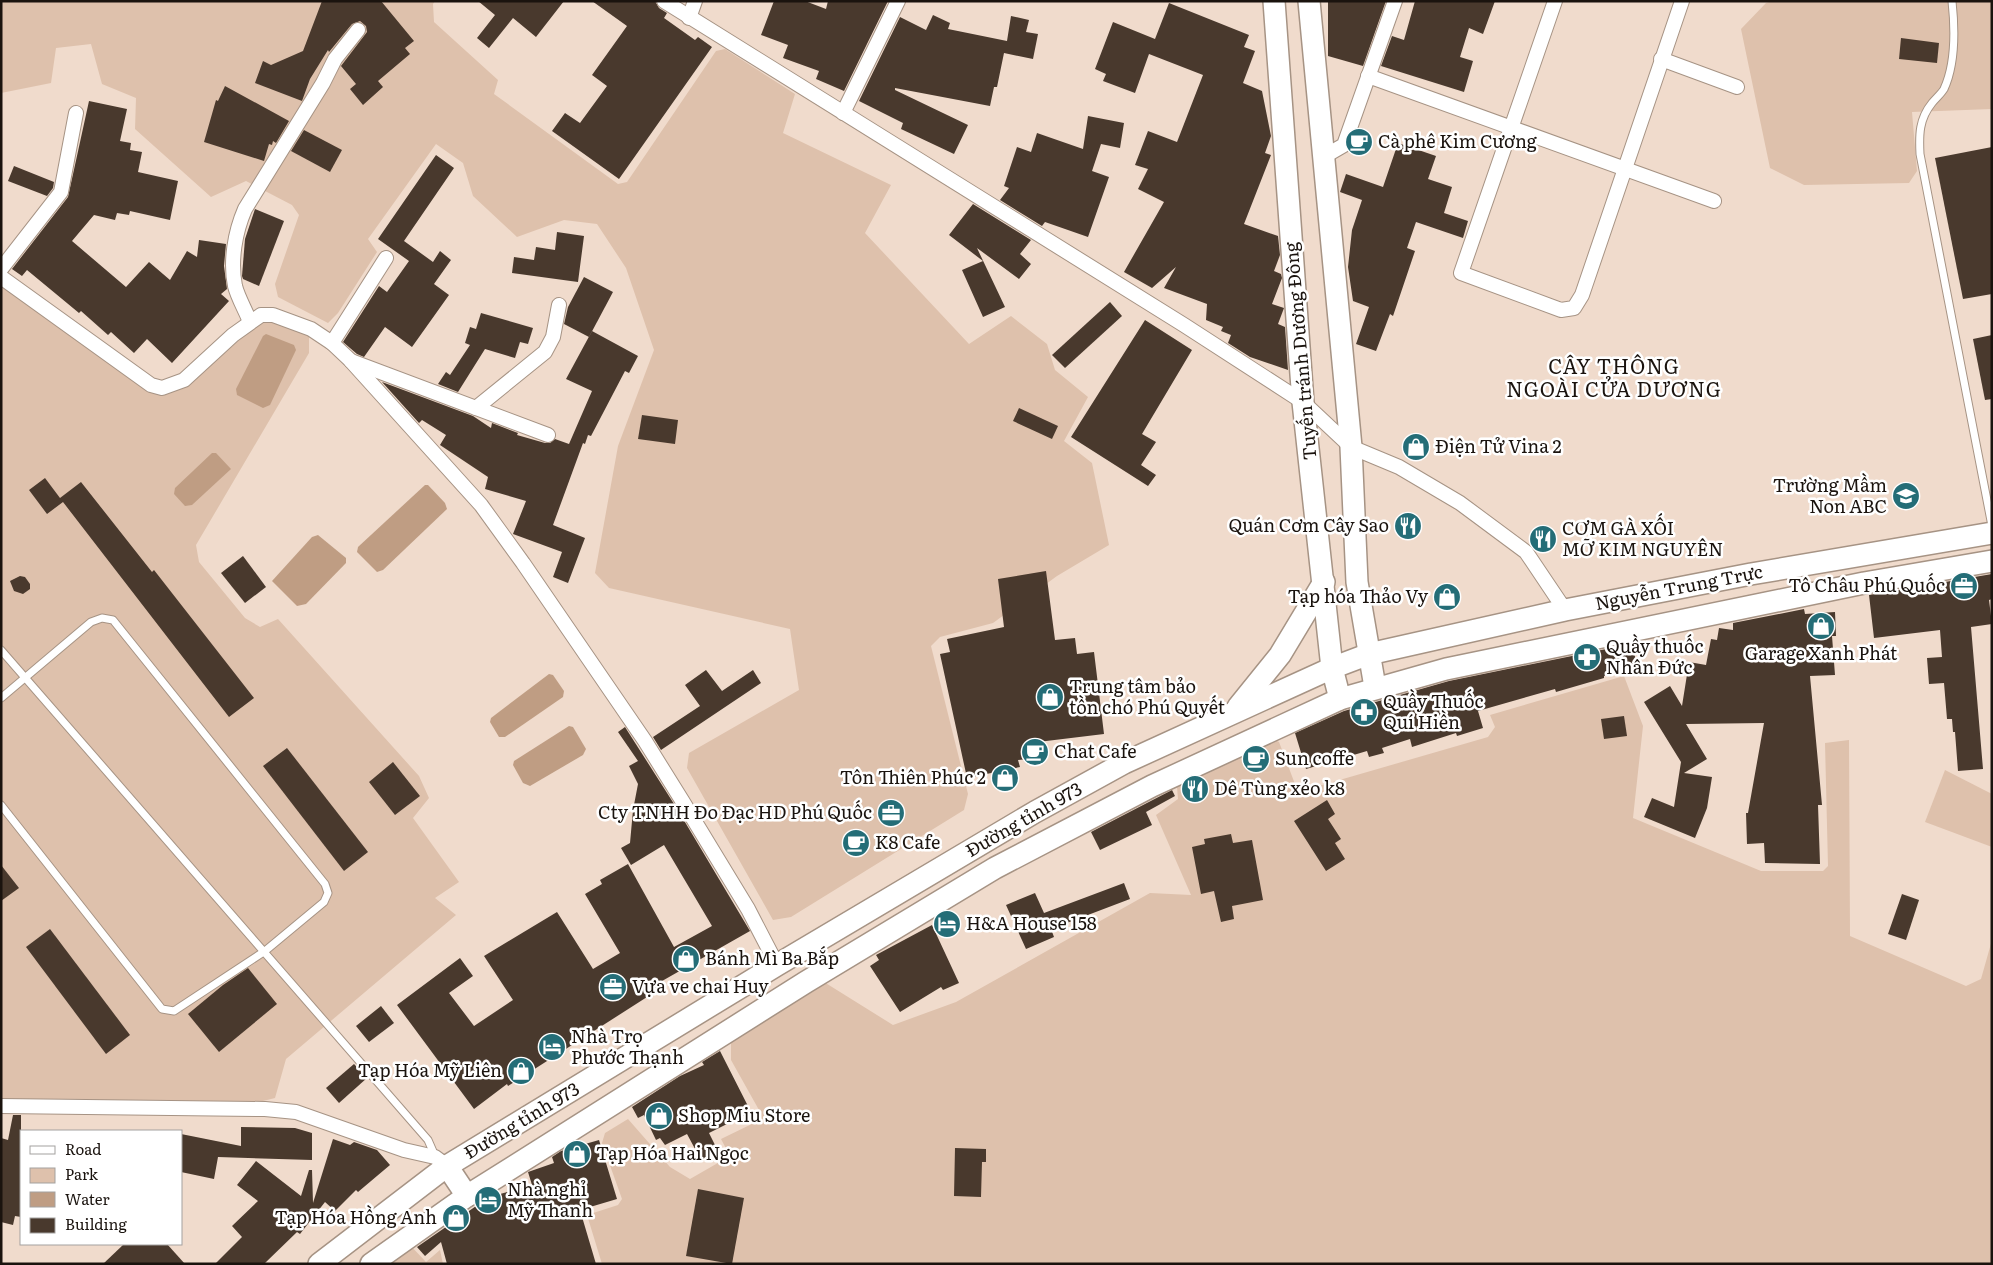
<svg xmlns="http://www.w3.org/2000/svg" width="1993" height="1265" font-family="Literata,serif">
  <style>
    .green { fill: #dec1ac }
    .water { fill: #bf9d83 }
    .building { fill: #49392d }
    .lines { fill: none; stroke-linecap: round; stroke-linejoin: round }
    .lane-casing { stroke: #a69384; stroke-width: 9 }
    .street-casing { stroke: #a69384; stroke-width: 16 }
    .primary-casing { stroke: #a69384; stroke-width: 24 }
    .lane { stroke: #fff; stroke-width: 7 }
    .street { stroke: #fff; stroke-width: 14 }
    .primary { stroke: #fff; stroke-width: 21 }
    .labels { text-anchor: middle; stroke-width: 5; stroke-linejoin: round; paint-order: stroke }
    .poi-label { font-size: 18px; fill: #1a130e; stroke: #fff; text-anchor: start }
    .street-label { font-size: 18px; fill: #1a130e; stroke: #fff }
    .quarter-label { font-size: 20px; letter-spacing: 1px; fill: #1a130e; stroke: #fff }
  </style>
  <rect width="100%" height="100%" fill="#f0dbcc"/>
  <g class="green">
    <polygon points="1,1 435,1 433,4 434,22 498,80 494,94 618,184 627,182 716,51 725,49 795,94 783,133 891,185 865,233 969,344 1011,316 1047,344 1055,370 1088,397 1064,441 1092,463 1109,545 1057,576 993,623 940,637 931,646 968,794 964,810 791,917 773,920 687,768 689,753 799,690 790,629 609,588 595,573 618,446 654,350 626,268 597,224 564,220 517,237 473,196 463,163 436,144 368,239 377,252 338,313 328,323 278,297 275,284 299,215 292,205 246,181 211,197 135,129 136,98 102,84 91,44 56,48 51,83 1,93"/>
    <polygon points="1773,1 1992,1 1992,109 1912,112 1917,171 1909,183 1804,185 1770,168 1741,29 1766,3"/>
    <polygon points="1,286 151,392 170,393 190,383 260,322 276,322 309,336 309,353 196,545 199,562 245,618 260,627 278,619 419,776 429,798 413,818 459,882 435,898 456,915 286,1059 275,1098 259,1102 1,1101"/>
    <polygon points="1624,676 1643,726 1633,818 1761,871 1823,871 1828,866 1825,743 1849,740 1850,936 1966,986 1981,979 1992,940 1992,1264 602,1264 587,1215 618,1205 622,1199 602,1143 605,1133 628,1119 670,1167 690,1179 730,1156 721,1139 758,1121 759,1110 731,1060 731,1042 824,982 893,1025 956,1002 1150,893 1191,895 1156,815 1178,799 1177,787 1272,738 1279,742 1295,784 1305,790 1488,737 1495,727 1490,715"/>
    <polygon points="1945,770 1992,794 1992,847 1925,822"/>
    <polygon points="409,1244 426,1262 440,1250 443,1264 380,1264"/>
  </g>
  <g class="water">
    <polygon points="266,334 294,345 296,350 270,405 263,408 237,395 236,389 263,336"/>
    <polygon points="212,453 216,453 231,469 192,505 185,506 174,494 175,488"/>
    <polygon points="425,485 428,485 445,503 447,509 383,570 377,572 357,552 358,547"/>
    <polygon points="318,535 346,558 346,563 306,604 297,606 272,581 312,537"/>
    <polygon points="549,674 553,675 564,691 563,697 505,737 499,737 490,722 491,718"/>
    <polygon points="569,726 573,727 586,749 583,755 530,786 523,783 513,765 514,761"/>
  </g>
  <g class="building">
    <polygon points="322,1 381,1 414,41 405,48 410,54 378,81 383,87 363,105 350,89 356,84 341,66 367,32 366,26 360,21 352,24 329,52 328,50 310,79 302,101 255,83 263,61 271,65 303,51"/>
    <polygon points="478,1 564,1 536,37 513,18 489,48 477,38 495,15"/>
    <polygon points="592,1 655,1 659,8 667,13 664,18 695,40 698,37 712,47 619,179 552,131 565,113 580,123 607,86 592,75 627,26"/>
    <polygon points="774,1 805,1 826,9 828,1 888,1 844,91 816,79 819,71 783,58 788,45 761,35"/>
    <polygon points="1328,1 1386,1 1363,66 1328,56"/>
    <polygon points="1415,1 1495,1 1483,34 1469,28 1460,57 1473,61 1464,92 1381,66 1392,36 1404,40"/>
    <polygon points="1169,3 1249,35 1244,47 1255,51 1243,83 1262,91 1271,136 1265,153 1271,155 1244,224 1278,236 1280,255 1274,271 1281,274 1282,278 1272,304 1284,308 1278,324 1285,327 1288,370 1250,357 1228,343 1231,335 1221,331 1223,327 1206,320 1207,304 1164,288 1176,267 1152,288 1124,272 1164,202 1138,189 1148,169 1135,165 1148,131 1177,142 1203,75 1149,54 1135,93 1103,81 1106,74 1095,69 1113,22 1155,39"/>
    <polygon points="933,15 950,23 948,29 1007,41 1011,16 1029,20 1026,32 1038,34 1033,59 1004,53 997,87 994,87 990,106 895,88 895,90 968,125 954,154 901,129 903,123 859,101 900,17 926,30"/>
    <polygon points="1901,38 1939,43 1937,63 1899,59"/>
    <polygon points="225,86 289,121 276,143 273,141 272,145 269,144 264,161 204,142 216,100 218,101"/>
    <polygon points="89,101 127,109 120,141 131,143 130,150 142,152 138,172 178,181 170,220 130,211 129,215 117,213 115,220 94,215 72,241 126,287 149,262 170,280 187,251 197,257 199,240 226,244 224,266 227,289 221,294 229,301 172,363 147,339 134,353 111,332 108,335 81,311 79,313 27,270 22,276 12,269 68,197"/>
    <polygon points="1088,116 1124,123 1120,148 1101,144 1092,171 1109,177 1088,237 1045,222 1042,226 1000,200 1009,188 1004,186 1017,147 1031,152 1037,133 1083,149"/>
    <polygon points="304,130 342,150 330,172 291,151"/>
    <polygon points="1398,143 1436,156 1428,179 1452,187 1444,213 1468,221 1463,238 1416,222 1407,248 1415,251 1393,316 1390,314 1376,351 1356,344 1369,307 1353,301 1348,267 1352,230 1362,200 1340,192 1346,174 1383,187"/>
    <polygon points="1992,147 1992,294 1963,299 1935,158"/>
    <polygon points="436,155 454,168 404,241 433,262 440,251 451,260 434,284 449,295 412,347 385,327 364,357 357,354 343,342 379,286 387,292 409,261 378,239"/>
    <polygon points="14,166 54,182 53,188 47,196 8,181"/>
    <polygon points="973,204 1031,240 1020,254 1031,264 1019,279 977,248 1005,307 983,317 962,270 983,261 949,235"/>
    <polygon points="255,209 284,221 259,286 243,279 242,276 245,239"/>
    <polygon points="557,232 584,236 578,282 512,273 514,257 534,260 536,247 555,250"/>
    <polygon points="584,277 613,292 589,337 564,324 568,307"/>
    <polygon points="1110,302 1122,316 1065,368 1052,355"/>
    <polygon points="481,313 533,328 528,344 520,342 515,358 485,349 458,392 438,384 446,372 450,375 470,345 465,343 470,327 476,329"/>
    <polygon points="1145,320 1192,350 1142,434 1156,442 1141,465 1156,475 1148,486 1071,437"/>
    <polygon points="592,331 638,356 629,373 625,371 591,436 588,435 585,444 583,443 553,525 585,538 568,583 553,577 562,552 513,534 526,501 485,489 488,477 440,445 446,435 422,420 419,423 382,382 473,416 491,428 492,423 518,433 517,435 545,443 550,443 555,439 569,444 592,391 566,379"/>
    <polygon points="1992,335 1992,399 1985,400 1973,339"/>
    <polygon points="1019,408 1058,426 1052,439 1013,421"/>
    <polygon points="642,415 678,420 675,444 638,439"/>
    <polygon points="45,478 60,498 81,482 152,572 154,570 254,698 229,717 63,502 47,514 29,490"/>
    <polygon points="243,556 266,587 245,603 221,573"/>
    <polygon points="1046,571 1055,640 1075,638 1077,654 1094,652 1104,734 1038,742 1040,758 1018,760 1020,767 967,778 940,654 950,652 947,639 1004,627 998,579"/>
    <polygon points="1992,574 1992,599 1989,600 1992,624 1971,627 1983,769 1958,771 1955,732 1953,732 1952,719 1947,719 1944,683 1929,684 1927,658 1942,657 1940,630 1874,638 1869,595"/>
    <polygon points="20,576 25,577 30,584 30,589 23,594 14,591 10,581"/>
    <polygon points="1804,609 1805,614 1835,612 1836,636 1832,636 1835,675 1810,676 1822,805 1818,805 1820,864 1765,863 1764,843 1747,844 1746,813 1748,813 1764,723 1686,724 1707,759 1684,773 1712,777 1707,808 1695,838 1644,817 1652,798 1674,807 1681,762 1644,702 1670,686 1682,706 1689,662 1706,665 1711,639 1717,640 1719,628 1733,630 1733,623"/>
    <polygon points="1631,644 1638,666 1624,670 1615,655 1617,672 1604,676 1604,678 1556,692 1555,689 1478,711 1483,728 1457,736 1456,733 1412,747 1410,739 1382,748 1384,753 1369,757 1367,751 1306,769 1295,733 1344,711 1449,681"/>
    <polygon points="706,670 722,691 753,670 761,683 661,750 653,737 700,706 685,685"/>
    <polygon points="1624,716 1627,736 1604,739 1601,719"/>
    <polygon points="625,727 676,807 750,931 655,985 658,990 508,1086 507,1084 474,1109 397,1005 460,958 473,976 449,993 474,1026 513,1000 484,956 557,912 593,969 620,953 585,894 602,884 600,880 628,864 674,947 712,926 664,845 631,865 621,848 630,843 633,810 638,784 629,766 638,761 618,732"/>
    <polygon points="287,748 368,852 344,871 263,766"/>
    <polygon points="393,762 420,796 395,815 369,782"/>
    <polygon points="1172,790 1175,796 1146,812 1152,825 1100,850 1091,832"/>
    <polygon points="1327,800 1335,814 1328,819 1341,839 1335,843 1345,859 1326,871 1294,821"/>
    <polygon points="1231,834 1233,843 1252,840 1263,900 1232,906 1234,919 1221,922 1214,891 1201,894 1192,847 1205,844 1204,839"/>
    <polygon points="1,865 19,888 1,901"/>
    <polygon points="1124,883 1130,899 1051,929 1054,937 1026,949 1006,905 1035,893 1044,913"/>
    <polygon points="1902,894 1919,900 1906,940 1888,934"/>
    <polygon points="932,925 959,983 943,990 941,987 900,1012 870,966 879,960 876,955"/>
    <polygon points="50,929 130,1035 106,1054 26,947"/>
    <polygon points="248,968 277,1004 219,1052 188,1014 223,985"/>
    <polygon points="381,1006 394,1023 369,1042 356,1026"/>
    <polygon points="720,1051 751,1112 709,1133 718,1151 701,1160 687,1134 665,1145 660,1138 656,1140 644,1115 638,1118 632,1107 680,1076 704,1065 702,1062"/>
    <polygon points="354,1064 367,1078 339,1103 326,1088"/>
    <polygon points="13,1115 21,1115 21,1217 15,1216 13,1225 1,1222 1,1138 8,1140"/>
    <polygon points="241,1127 295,1128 312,1133 312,1160 218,1157 214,1179 181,1172 181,1134 241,1146"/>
    <polygon points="333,1139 350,1145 354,1142 377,1150 390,1165 358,1192 356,1190 335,1211 325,1202 300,1234 297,1232 264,1264 215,1264 242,1237 232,1226 258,1201 237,1185 256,1161 301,1196 309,1170 312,1170 313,1203"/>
    <polygon points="599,1140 617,1199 580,1210 596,1264 447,1264 441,1242 425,1256 417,1247 492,1195 493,1196 532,1185 528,1172 554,1163 552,1157 561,1151"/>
    <polygon points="955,1148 986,1149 986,1162 982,1162 981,1197 954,1196"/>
    <polygon points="698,1189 744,1198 732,1264 686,1256"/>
    <polygon points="124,1244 167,1244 185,1264 103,1264"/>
  </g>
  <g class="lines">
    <g class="lane-casing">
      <g id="lane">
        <path d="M1952,1c3,28 4,62 -8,88 -3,5 -8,9 -12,14 -13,16 -13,32 -12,51l72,372"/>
        <polyline points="1,650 428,1140 435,1156"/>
        <polyline points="1,698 91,622 102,618 113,620 325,884 328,893 324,902 265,951 174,1011 162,1009 1,805"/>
      </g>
    </g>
    <g class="street-casing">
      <g id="street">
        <polyline points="664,1 1184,325 1303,402 1351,447 1399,467 1460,503 1526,552 1565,610"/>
        <polyline points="1555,1 1461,273 1561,310 1574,308 1582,295 1682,1"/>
        <polyline points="689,18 695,1"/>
        <polyline points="1661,59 1737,87"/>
        <polyline points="1368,76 1714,201"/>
        <polyline points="843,113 898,1"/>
        <polyline points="1325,156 1344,145 1395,1"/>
        <polyline points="1,269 61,192 76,113"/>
        <polyline points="1,277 151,385 162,388 184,380 233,335 261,315 273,315 311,329 332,343 350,360 481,505 523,563 645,741 683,802 748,909 777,965"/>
        <path d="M250,322c-4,-11 -12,-24 -15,-36 -5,-25 0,-54 10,-77l78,-126 12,-24 23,-29"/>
        <polyline points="332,343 386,258"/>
        <polyline points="351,361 548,435"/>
        <polyline points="476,408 545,352 553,337 559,305"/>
        <polyline points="1,1106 265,1109 296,1112 404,1150 435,1157 447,1166"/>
      </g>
    </g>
    <g class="primary-casing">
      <g id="primary">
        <polyline points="1274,1 1303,402 1332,668 1340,699"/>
        <polyline points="1309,1 1351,447 1357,582 1375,687"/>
        <polyline points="1238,707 1280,655 1324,582"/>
        <polyline points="447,1166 467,1196"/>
        <polyline points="319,1264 447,1166 777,965 1035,812 1124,763 1332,668 1369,654 1565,610 1751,574 1992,533"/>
        <polyline points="371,1264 467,1196 806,982 995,868 1152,786 1340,699 1446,669 1864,583 1992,561"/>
      </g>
    </g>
    <use href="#lane" class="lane"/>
    <use href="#street" class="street"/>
    <use href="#primary" class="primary"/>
  </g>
  <defs>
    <g id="cafe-disc" transform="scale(1.4375)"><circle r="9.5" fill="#246d77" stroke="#fff"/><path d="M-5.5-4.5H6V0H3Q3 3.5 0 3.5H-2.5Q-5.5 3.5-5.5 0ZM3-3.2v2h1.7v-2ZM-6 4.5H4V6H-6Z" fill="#fff"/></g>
    <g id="shop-disc" transform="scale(1.4375)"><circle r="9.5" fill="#246d77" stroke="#fff"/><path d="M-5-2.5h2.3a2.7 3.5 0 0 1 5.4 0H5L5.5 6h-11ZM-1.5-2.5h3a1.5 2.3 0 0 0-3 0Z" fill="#fff"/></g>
    <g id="school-disc" transform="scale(1.4375)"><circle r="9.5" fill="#246d77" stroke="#fff"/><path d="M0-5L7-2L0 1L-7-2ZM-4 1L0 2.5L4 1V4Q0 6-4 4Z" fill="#fff"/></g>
    <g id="restaurant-disc" transform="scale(1.4375)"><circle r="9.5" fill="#246d77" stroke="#fff"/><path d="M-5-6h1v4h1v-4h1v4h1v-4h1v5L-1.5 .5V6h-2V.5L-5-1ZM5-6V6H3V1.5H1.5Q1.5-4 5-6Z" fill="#fff"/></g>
    <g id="office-disc" transform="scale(1.4375)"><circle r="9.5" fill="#246d77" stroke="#fff"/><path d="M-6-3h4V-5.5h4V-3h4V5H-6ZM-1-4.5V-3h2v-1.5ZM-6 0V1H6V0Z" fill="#fff"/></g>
    <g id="pharmacy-disc" transform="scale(1.4375)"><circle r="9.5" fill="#246d77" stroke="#fff"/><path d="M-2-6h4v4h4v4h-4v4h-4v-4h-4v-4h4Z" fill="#fff"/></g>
    <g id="hotel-disc" transform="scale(1.4375)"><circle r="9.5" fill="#246d77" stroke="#fff"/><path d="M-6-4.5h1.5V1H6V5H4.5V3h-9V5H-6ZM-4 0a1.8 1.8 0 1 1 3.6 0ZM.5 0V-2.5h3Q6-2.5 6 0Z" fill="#fff"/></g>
  </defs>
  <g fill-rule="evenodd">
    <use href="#cafe-disc" x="1359" y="142"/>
    <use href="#shop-disc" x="1416" y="447"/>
    <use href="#school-disc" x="1906" y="496"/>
    <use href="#restaurant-disc" x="1408" y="526"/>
    <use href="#restaurant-disc" x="1543" y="539"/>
    <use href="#office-disc" x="1964" y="586"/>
    <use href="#shop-disc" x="1447" y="597"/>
    <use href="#shop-disc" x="1821" y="626"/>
    <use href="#pharmacy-disc" x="1587" y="657"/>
    <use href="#shop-disc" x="1050" y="697"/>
    <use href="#pharmacy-disc" x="1364" y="712"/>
    <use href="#cafe-disc" x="1035" y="752"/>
    <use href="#cafe-disc" x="1256" y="759"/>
    <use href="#shop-disc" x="1005" y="778"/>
    <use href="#restaurant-disc" x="1195" y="789"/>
    <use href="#office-disc" x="891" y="813"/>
    <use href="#cafe-disc" x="856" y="843"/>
    <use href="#hotel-disc" x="947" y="924"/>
    <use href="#shop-disc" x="686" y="959"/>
    <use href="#office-disc" x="613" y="987"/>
    <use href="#hotel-disc" x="552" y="1047"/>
    <use href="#shop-disc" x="521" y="1071"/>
    <use href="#shop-disc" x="659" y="1116"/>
    <use href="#shop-disc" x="577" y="1154"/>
    <use href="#hotel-disc" x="488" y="1200"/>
    <use href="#shop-disc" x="456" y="1218"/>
  </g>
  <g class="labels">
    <g class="poi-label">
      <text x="1378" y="148">Cà phê Kim Cương</text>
      <text x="1435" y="453">Điện Tử Vina 2</text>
      <text x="1887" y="492" text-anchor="end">Trường Mầm<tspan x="1887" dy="21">Non ABC</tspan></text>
      <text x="1389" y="532" text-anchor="end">Quán Cơm Cây Sao</text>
      <text x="1562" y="535">CƠM GÀ XỐI<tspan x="1562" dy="21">MỠ KIM NGUYÊN</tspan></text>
      <text x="1945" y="592" text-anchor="end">Tô Châu Phú Quốc</text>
      <text x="1428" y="603" text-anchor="end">Tạp hóa Thảo Vy</text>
      <text x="1606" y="653">Quầy thuốc<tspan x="1606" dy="21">Nhân Đức</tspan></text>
      <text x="1821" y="660" text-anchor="middle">Garage Xanh Phát</text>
      <text x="1069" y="693">Trung tâm bảo<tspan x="1069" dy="21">tồn chó Phú Quyết</tspan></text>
      <text x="1383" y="708">Quầy Thuốc<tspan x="1383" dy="21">Quí Hiền</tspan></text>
      <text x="1054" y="758">Chat Cafe</text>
      <text x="1275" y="765">Sun coffe</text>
      <text x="986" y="784" text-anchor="end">Tôn Thiên Phúc 2</text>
      <text x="1214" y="795">Dê Tùng xẻo k8</text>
      <text x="872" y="819" text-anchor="end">Cty TNHH Đo Đạc HD Phú Quốc</text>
      <text x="875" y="849">K8 Cafe</text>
      <text x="966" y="930">H&amp;A House 158</text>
      <text x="705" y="965">Bánh Mì Ba Bắp</text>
      <text x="632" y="993">Vựa ve chai Huy</text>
      <text x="571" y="1043">Nhà Trọ<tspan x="571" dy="21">Phước Thạnh</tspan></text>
      <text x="502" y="1077" text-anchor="end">Tạp Hóa Mỹ Liên</text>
      <text x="678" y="1122">Shop Miu Store</text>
      <text x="596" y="1160">Tạp Hóa Hai Ngọc</text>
      <text x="507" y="1196">Nhà nghỉ<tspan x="507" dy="21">Mỹ Thanh</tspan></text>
      <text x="437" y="1224" text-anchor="end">Tạp Hóa Hồng Anh</text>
    </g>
    <g class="street-label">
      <text transform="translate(1301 351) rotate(-95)" y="6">Tuyến tránh Dương Đông</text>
      <text transform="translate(1679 588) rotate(-11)" y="6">Nguyễn Trung Trực</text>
      <text transform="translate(1024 820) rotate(-30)" y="6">Đường tỉnh 973</text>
      <text transform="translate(522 1121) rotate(-31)" y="6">Đường tỉnh 973</text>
    </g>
    <g class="quarter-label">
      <text x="1614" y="374">CÂY THÔNG<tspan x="1614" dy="23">NGOÀI CỬA DƯƠNG</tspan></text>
    </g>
  </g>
  <rect width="1993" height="1265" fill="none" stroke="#1a130e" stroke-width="5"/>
  <rect x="20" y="1130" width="162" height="115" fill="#ffffff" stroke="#a3a19f"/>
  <rect x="30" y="1146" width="25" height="8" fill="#ffffff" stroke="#a3a19f"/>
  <text x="65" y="1155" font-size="15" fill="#1a130e">Road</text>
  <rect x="30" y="1168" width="25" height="15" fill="#dec1ac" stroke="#a3a19f"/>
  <text x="65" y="1180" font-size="15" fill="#1a130e">Park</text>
  <rect x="30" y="1192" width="25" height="15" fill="#bf9d83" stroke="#a3a19f"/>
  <text x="65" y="1205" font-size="15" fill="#1a130e">Water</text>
  <rect x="30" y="1218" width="25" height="15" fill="#49392d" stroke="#a3a19f"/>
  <text x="65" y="1230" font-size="15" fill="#1a130e">Building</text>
</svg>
